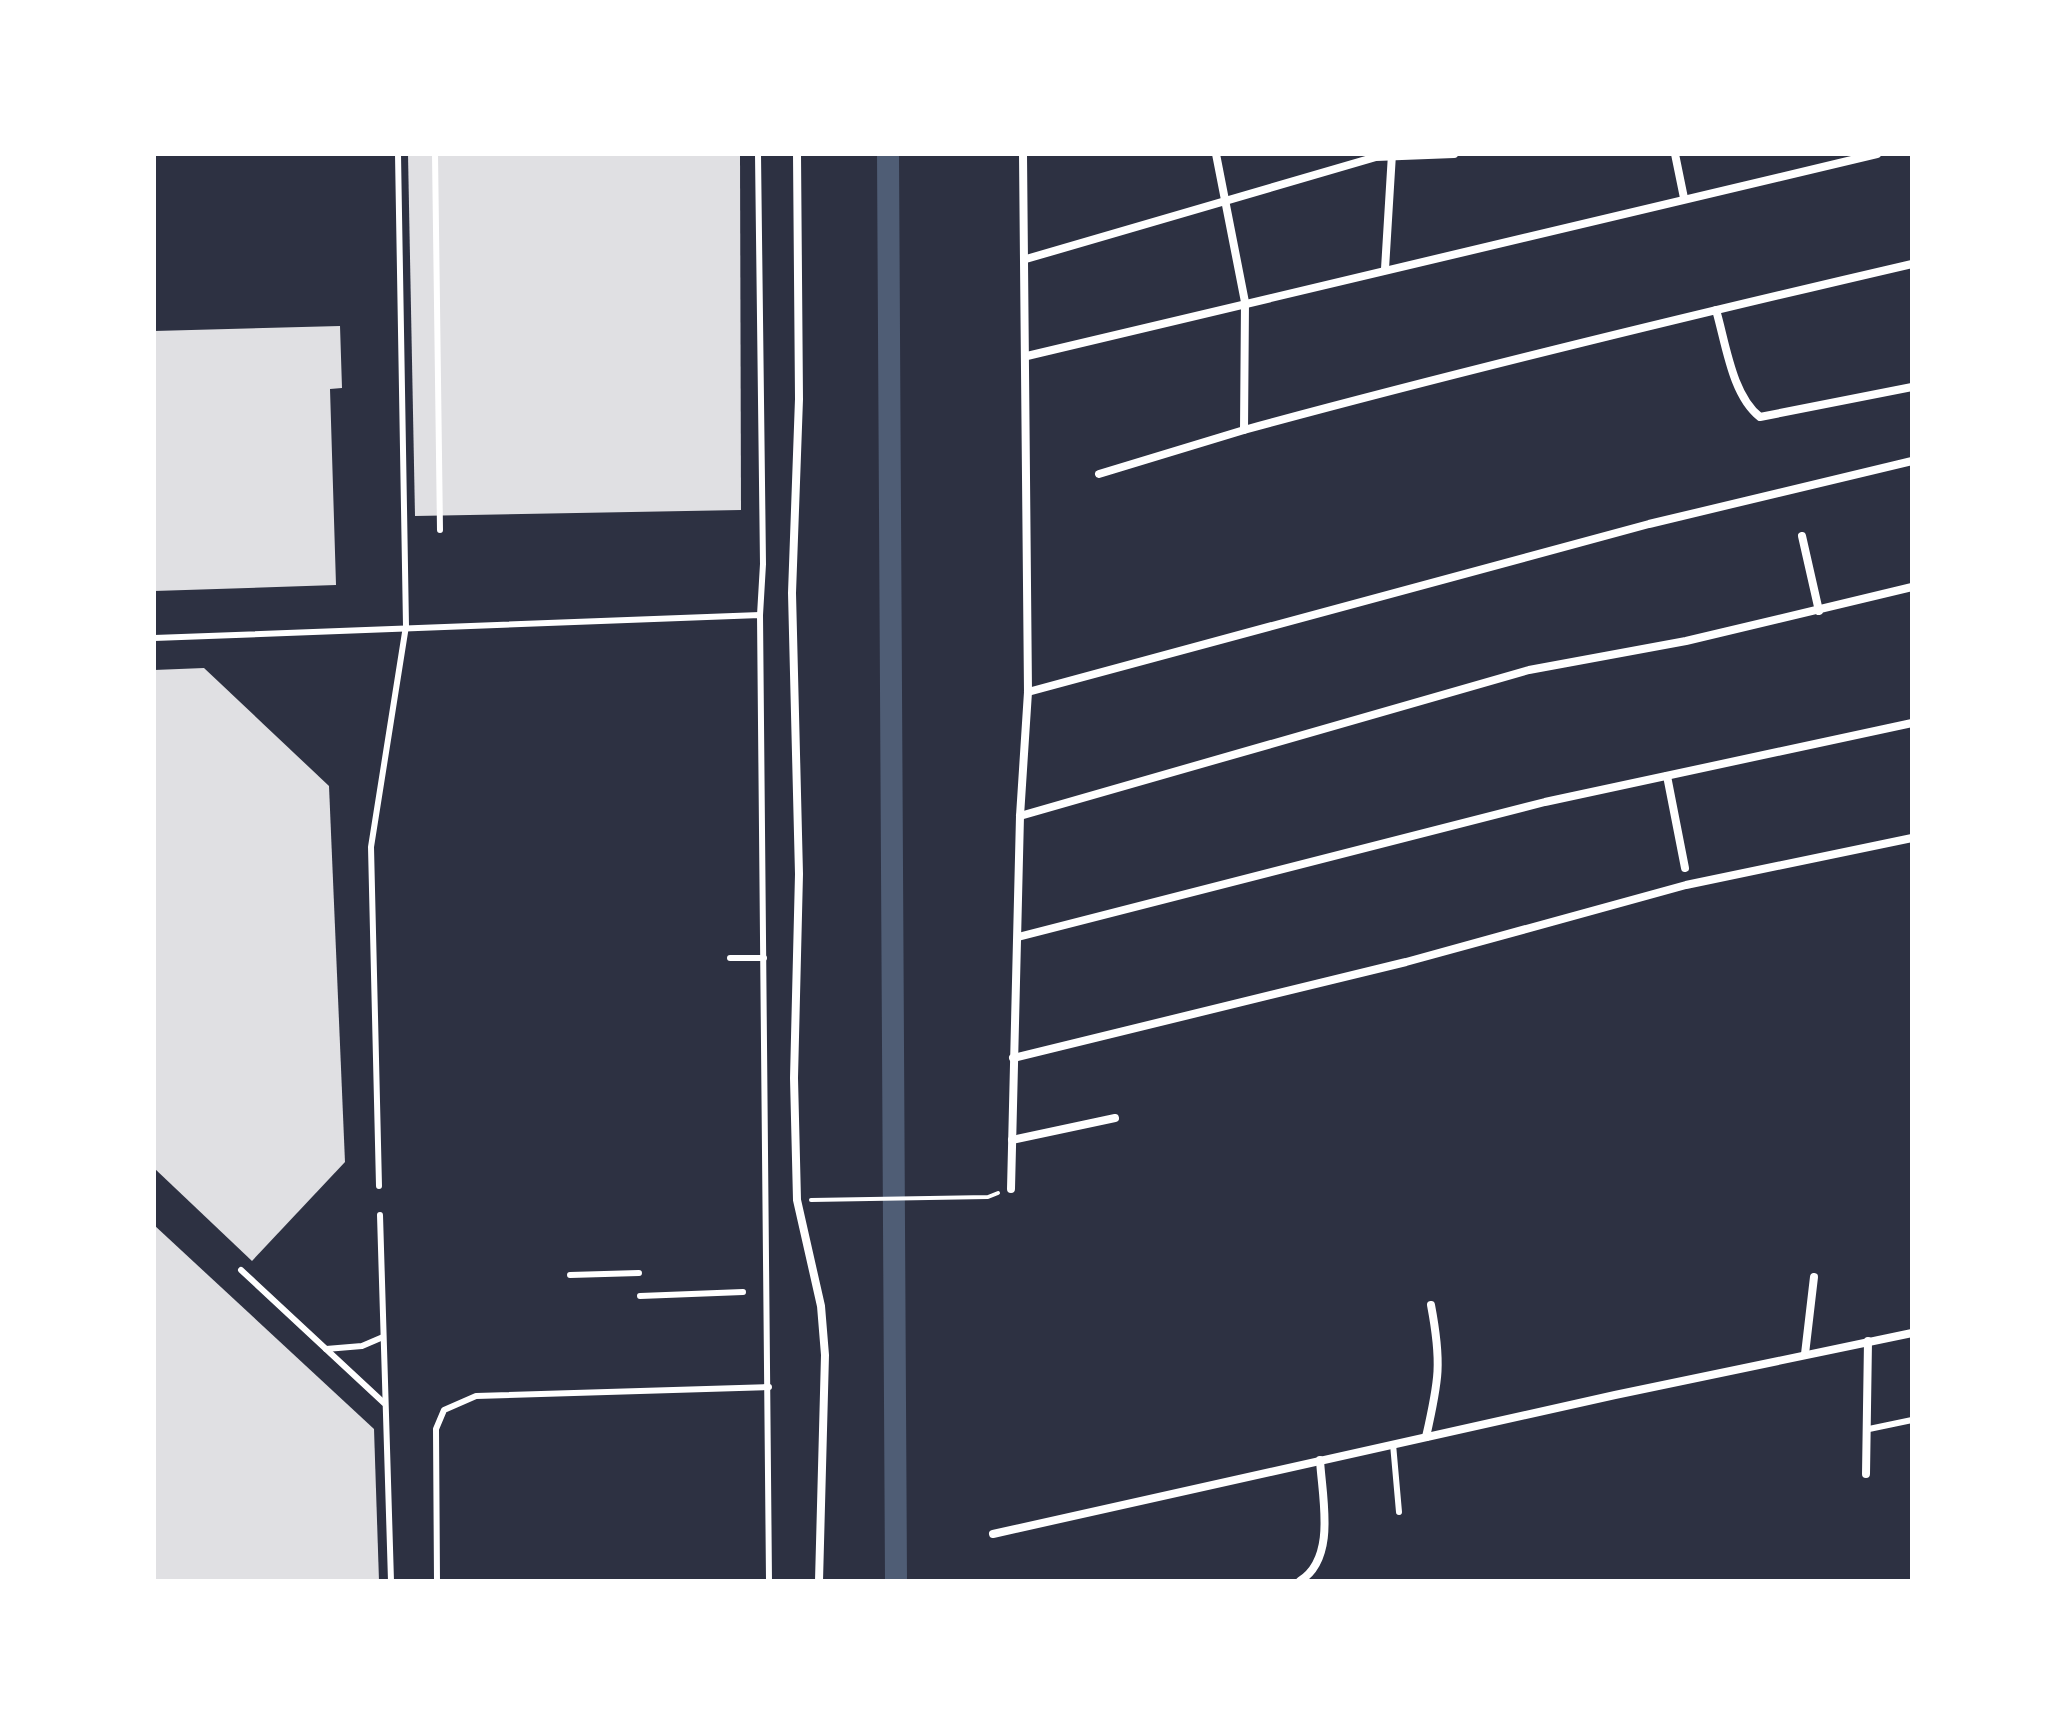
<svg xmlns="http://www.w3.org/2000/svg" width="2066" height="1735" font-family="'Golos Text',sans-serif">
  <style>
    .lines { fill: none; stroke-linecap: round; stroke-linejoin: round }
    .canal { stroke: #4f5d75; stroke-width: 22 }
    .building { fill: #e0e0e3 }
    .path { stroke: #fff; stroke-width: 4 }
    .service { stroke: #fff; stroke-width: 6 }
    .minor { stroke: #fff; stroke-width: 8 }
  </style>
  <rect width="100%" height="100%" fill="#2d3142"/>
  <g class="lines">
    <polyline class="canal" points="888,154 896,1581"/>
  </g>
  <g class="building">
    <polygon points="408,154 740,154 741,510 415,516"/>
    <polygon points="340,326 342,388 330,389 336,585 154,591 154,331"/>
    <polygon points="204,668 329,786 345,1162 252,1261 154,1168 154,670"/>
    <polygon points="154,1225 374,1429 379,1581 154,1581"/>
  </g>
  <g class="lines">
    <polyline class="path" points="811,1200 988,1197 998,1193"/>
    <g class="service">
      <polyline points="435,154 440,530"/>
      <polyline points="758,154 763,564 760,615"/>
      <polyline points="154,638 760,615 769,1581"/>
      <polyline points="730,958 764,958"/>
      <polyline points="379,1186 371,847 406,626 398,154"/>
      <polyline points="380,1215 391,1581"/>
      <polyline points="241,1270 384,1403"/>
      <polyline points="570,1275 639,1273"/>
      <polyline points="640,1296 743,1292"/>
      <polyline points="326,1349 362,1346 383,1337"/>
      <polyline points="1869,1429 1912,1420"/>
      <polyline points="1393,1444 1399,1512"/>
      <polyline points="437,1581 436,1429 444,1410 476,1396 769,1387"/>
    </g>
    <g class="minor">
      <polyline points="797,154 799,399 792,593 799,874 794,1078 797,1200 821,1306 825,1355 819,1581"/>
      <polyline points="1675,154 1684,198"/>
      <polyline points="1026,259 1376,157 1454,154"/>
      <polyline points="1385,269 1392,154"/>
      <path d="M1716,310c10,34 16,85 44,107l152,-30"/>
      <polyline points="1027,356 1877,154"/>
      <path d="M1244,430c221,-60 444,-114 668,-166"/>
      <polyline points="1099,474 1244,430 1245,302 1216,154"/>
      <polyline points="1802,536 1819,611"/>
      <polyline points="1028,692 1649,524 1912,461"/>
      <polyline points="1667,776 1685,868"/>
      <polyline points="1020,816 1529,670 1686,641 1912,587"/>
      <polyline points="1018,937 1545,802 1912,723"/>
      <polyline points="1013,1058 1406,962 1686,885 1912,838"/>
      <polyline points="1012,1140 1115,1118"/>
      <polyline points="1011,1189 1020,816 1028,692 1023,154"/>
      <polyline points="1805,1354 1814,1277"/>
      <path d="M1426,1437c13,-57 16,-74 5,-132"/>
      <polyline points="1866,1474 1868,1341"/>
      <polyline points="993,1534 1615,1395 1912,1333"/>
      <path d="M1300,1581c37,-23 22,-84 20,-121"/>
    </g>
  </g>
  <rect width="2066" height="1735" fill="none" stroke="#ffffff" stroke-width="312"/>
</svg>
